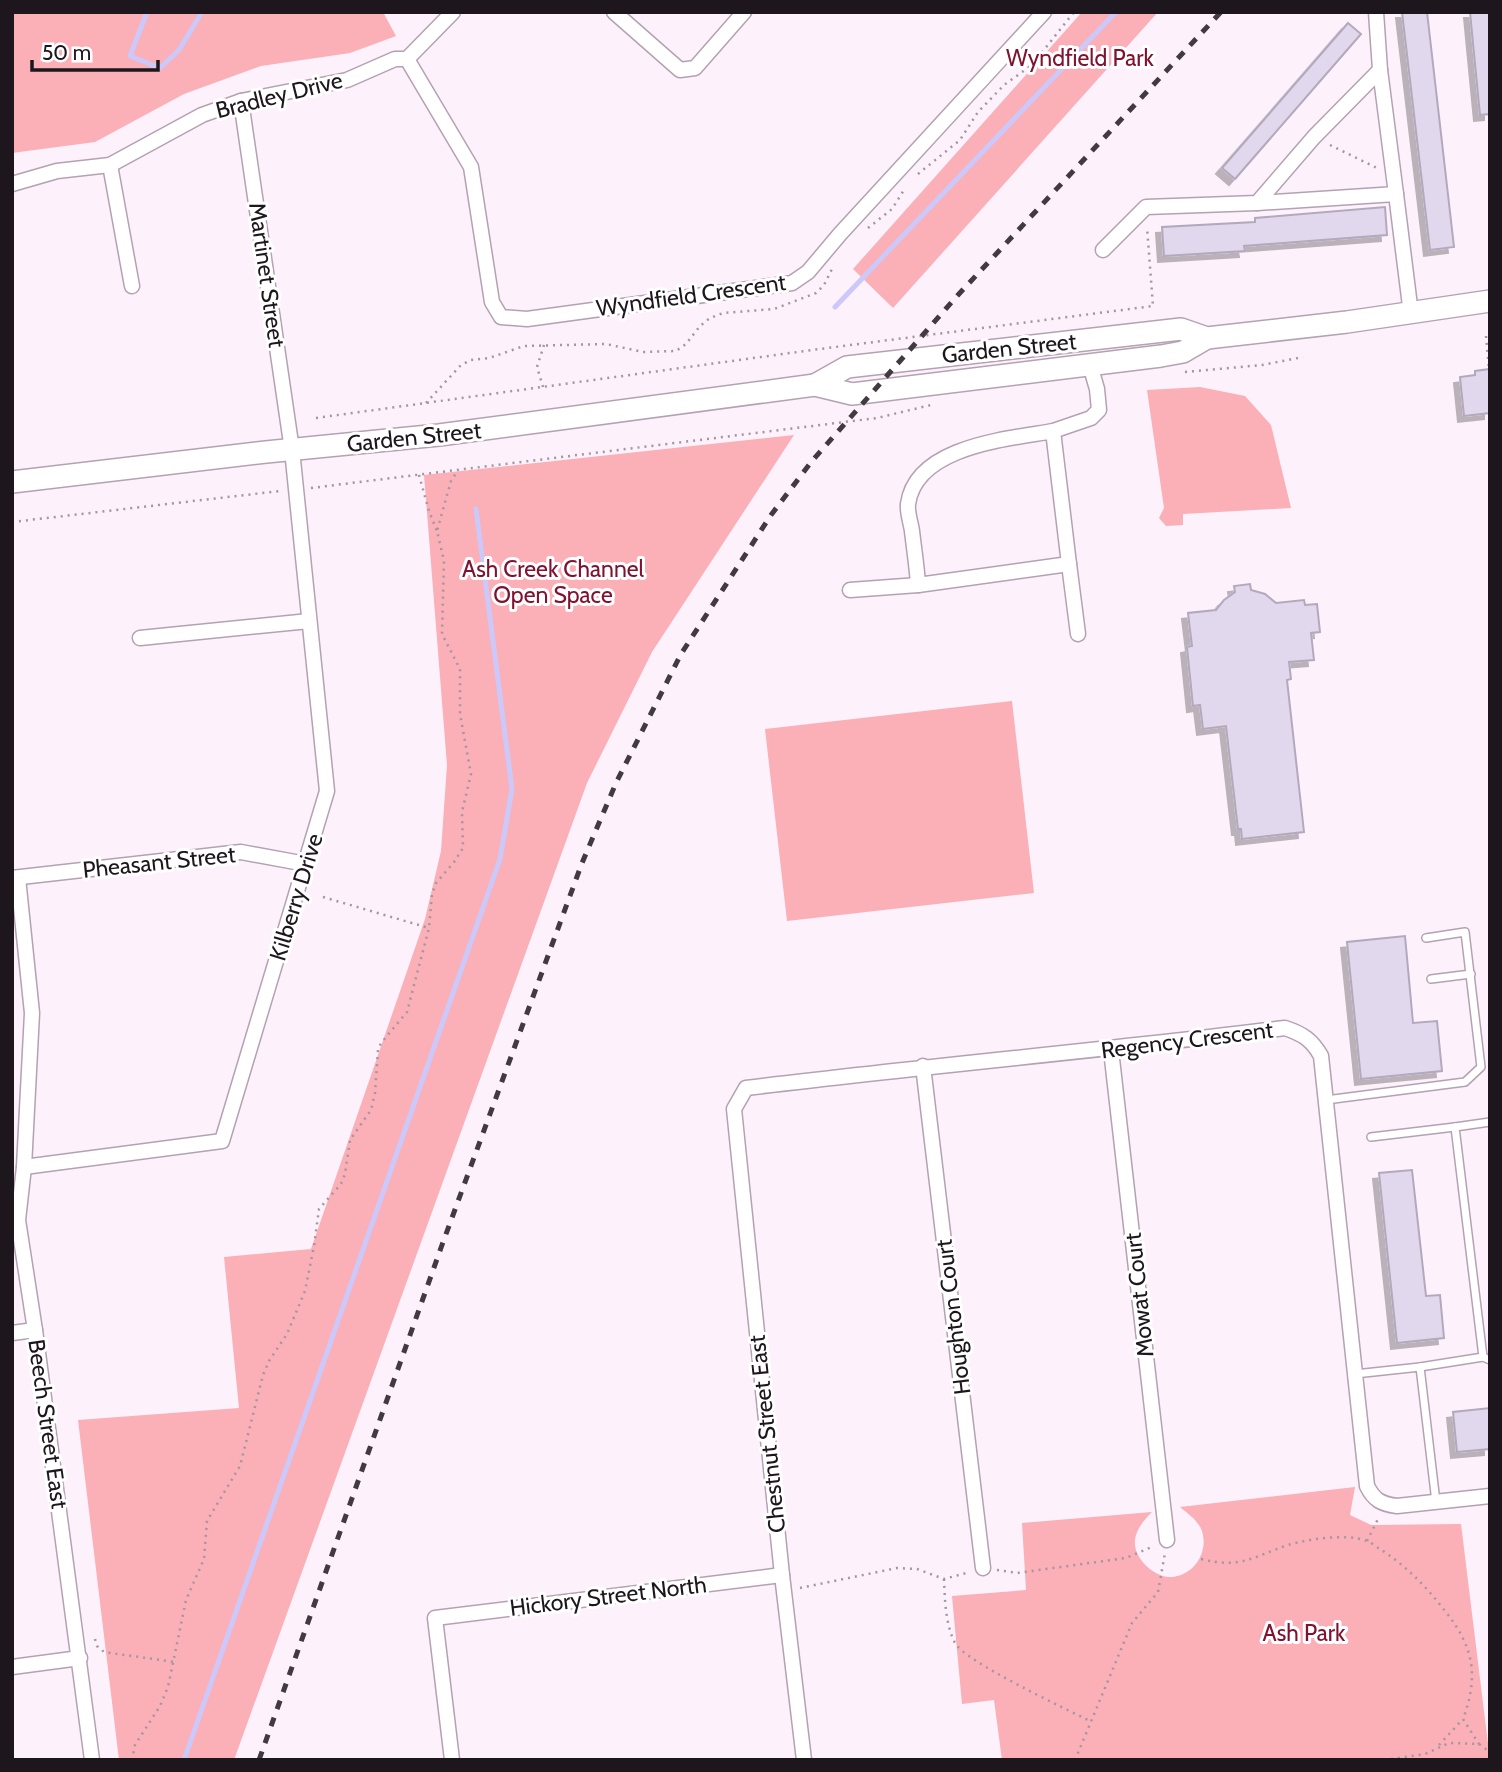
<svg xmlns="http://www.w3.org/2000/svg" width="1502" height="1772" font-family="Cabin,sans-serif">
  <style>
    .green { fill: #fbafb6 }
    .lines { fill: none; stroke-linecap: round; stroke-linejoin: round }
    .stream { stroke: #ccc9fa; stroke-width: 5 }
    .building { fill: #e2d8ed; stroke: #b3a9bd; stroke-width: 2; filter: url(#shadow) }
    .lane-casing { stroke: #b4a2b2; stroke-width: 10 }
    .street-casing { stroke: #b4a2b2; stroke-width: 17 }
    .secondary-casing { stroke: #b4a2b2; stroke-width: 24 }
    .path { stroke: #a197a0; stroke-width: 2.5; stroke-dasharray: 2 5; stroke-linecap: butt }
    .lane { stroke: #fff; stroke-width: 7 }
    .street { stroke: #fff; stroke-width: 14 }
    .secondary { stroke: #fff; stroke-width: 21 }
    .rail { stroke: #413b41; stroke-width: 5; stroke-dasharray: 9 9; stroke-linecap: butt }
    .labels { text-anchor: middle; stroke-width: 6; stroke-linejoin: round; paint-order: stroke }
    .park-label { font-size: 23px; fill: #81122f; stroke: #fff }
    .street-label { font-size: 23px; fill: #1d171d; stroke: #fff }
  </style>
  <defs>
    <filter id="shadow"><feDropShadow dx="-6" dy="6" stdDeviation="0" flood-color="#0004"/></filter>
  </defs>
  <rect width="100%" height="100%" fill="#fdf1fc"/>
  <g class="green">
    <polygon points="12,12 383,12 396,36 350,53 261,66 184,94 95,142 12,153"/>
    <polygon points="1082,12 1158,12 893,308 853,269"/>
    <polygon points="1200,387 1245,396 1271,425 1291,508 1183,514 1183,525 1166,526 1159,518 1164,508 1147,390"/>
    <polygon points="794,435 652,652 587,783 234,1760 119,1760 78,1420 239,1408 224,1257 311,1249 425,919 441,851 447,765 424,475"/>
    <polygon points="1012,701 1034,893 787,921 765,729"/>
    <path d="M1355,1487l-5,28 21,10 90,-1 29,236h-488l-8,-60 -32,4 -10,-108 74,-6 -4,-67 130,-11c-7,7 -16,17 -17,28 -2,17 17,36 34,37 24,0 40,-24 33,-46 -4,-11 -14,-17 -22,-24z"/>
  </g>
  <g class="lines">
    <g class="stream">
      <polyline points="147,12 130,56 160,68 179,50 202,12"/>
      <polyline points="835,307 1116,12"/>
      <polyline points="184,1760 500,859 512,789 476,509"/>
    </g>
  </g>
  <g class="building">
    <polygon points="1402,12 1427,12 1454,247 1430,250"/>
    <polygon points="1470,12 1490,12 1490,114 1480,115"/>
    <polygon points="1348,23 1361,34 1235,179 1222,168"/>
    <polygon points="1385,207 1387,235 1244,246 1245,251 1164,256 1162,227 1255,222 1255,218"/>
    <polygon points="1490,369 1490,413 1464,416 1460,377 1475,375 1475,371"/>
    <polygon points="1250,584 1251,590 1265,594 1276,603 1304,600 1305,605 1317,604 1320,632 1311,633 1314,660 1289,662 1291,679 1287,680 1304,832 1242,839 1241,829 1238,829 1226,726 1203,729 1200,705 1193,706 1187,647 1192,646 1188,613 1216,610 1224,600 1235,592 1234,586"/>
    <polygon points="1405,936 1413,1023 1437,1021 1442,1071 1361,1079 1347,942"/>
    <polygon points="1412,1170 1426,1296 1440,1295 1444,1338 1397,1343 1379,1173"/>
    <polygon points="1490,1408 1490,1449 1457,1452 1453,1412"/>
  </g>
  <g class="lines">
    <g class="lane-casing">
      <g id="lane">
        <polyline points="1431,979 1471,974"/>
        <polyline points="1326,1100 1465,1082 1481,1067 1465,932 1426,938"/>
        <polyline points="1371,1137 1455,1127"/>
        <polyline points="1483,1357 1455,1127 1490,1122"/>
        <polyline points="1420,1367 1483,1357 1490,1360"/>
        <polyline points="1355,1374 1420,1367 1436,1502"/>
      </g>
    </g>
    <g class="street-casing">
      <g id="street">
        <polyline points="614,12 680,70 695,68 744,12"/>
        <polyline points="407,59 471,167 492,302 501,317 527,319 792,283 808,272 840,234 1044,12"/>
        <polyline points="110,165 132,286"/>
        <polyline points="12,184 57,171 110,165 202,115 241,101 347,80 395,59 407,59 453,12"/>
        <polyline points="1396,194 1411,314"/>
        <polyline points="1257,203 1314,137 1380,70"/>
        <polyline points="1103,250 1146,207 1257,203 1396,194 1380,70 1376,12"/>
        <path d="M1053,431c-45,8 -137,15 -145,73 -1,9 3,19 4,27 2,18 5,36 6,54l151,-21 -16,-133 38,-13 8,-8 -2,-21 -7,-24"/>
        <polyline points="1069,564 1078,634"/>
        <polyline points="850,590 918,585"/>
        <polyline points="140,638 309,621"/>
        <polyline points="12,878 241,852 306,864"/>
        <polyline points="18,878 32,1013 24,1167 18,1220 35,1330 92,1760"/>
        <polyline points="1111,1050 1167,1540"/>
        <polyline points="923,1066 983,1568"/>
        <polyline points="24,1167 222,1141 327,791 292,450 241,101"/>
        <polyline points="12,1333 35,1330"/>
        <polyline points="12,1667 80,1658"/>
        <polyline points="452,1760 435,1618 782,1575"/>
        <path d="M804,1760l-22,-185 -48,-466 12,-21c180,-22 359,-38 539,-60 18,6 27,12 36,28l46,430c7,14 14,18 30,20l93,-10"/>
      </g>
    </g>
    <g class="secondary-casing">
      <g id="secondary">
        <polyline points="815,385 847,367 1181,329 1207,338 1347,322 1490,301"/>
        <polyline points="12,482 266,452 439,435 815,385 852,394 1161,356 1183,352 1207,338"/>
      </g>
    </g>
    <g class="path">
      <polyline points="1330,145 1377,168"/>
      <polyline points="918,174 960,140 978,112 1004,85 1032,65 1074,12"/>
      <polyline points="868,228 892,209 904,190"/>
      <polyline points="1486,336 1489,369"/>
      <polyline points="1185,372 1262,365 1303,357"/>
      <polyline points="543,387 537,367 544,345"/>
      <polyline points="426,403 461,365 471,360 489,358 524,346 606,344 643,352 676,351 686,344 700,326 710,318 723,313 774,309 816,293 824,285 832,269"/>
      <polyline points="316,418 812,350 1153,306 1147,227"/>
      <polyline points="419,475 429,511 437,531"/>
      <polyline points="311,488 877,418 935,404"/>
      <polyline points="12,522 280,491"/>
      <polyline points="323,897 429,928"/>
      <polyline points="1367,1541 1378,1519"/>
      <path d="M1201,1559c40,10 51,-2 87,-14 21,-6 58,-12 79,-4 4,1 9,6 13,8 26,17 46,37 65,62 29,36 34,65 18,108l16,25"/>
      <polyline points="997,1570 1017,1573 1126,1558 1154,1546"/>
      <path d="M944,1579c1,21 1,44 11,64 9,18 111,66 135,78"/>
      <polyline points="800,1588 897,1568 917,1569 944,1579 970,1572"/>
      <polyline points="95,1639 97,1646 104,1652 174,1662"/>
      <polyline points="1439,1745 1463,1719"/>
      <polyline points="132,1760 135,1745 160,1706 168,1687 186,1600 204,1559 207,1521 240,1466 263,1375 269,1361 287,1334 305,1291 314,1246 319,1209 341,1184 345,1174 350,1140 371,1110 375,1093 378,1050 381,1043 407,1012 429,928 432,894 436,883 454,862 463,848 462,812 471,774 460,714 460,669 442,634 444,561 437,531 451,481 458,470"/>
      <polyline points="1075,1760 1132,1623 1158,1592 1165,1553"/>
      <polyline points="1384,1760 1425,1754 1449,1743 1479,1744 1490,1752"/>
    </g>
    <use href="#lane" class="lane"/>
    <use href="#street" class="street"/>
    <use href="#secondary" class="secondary"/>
    <polyline class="rail" points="259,1760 442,1245 582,863 616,783 681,654 771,515 812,461 958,295 1221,12"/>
  </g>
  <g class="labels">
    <g class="park-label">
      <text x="1080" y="66">Wyndfield Park</text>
      <text x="553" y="577">Ash Creek Channel<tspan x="553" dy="26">Open Space</tspan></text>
      <text x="1304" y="1641">Ash Park</text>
    </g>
    <g class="street-label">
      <text transform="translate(279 95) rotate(-14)" y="8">Bradley Drive</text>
      <text transform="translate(267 275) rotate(82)" y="8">Martinet Street</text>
      <text transform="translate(691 295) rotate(-8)" y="8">Wyndfield Crescent</text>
      <text transform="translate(1009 348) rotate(-6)" y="8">Garden Street</text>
      <text transform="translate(414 437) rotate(-6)" y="8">Garden Street</text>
      <text transform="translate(159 862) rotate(-6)" y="8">Pheasant Street</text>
      <text transform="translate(296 897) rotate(-73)" y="8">Kilberry Drive</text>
      <text transform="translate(1187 1040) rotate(-7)" y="8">Regency Crescent</text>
      <text transform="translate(1139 1295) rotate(-96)" y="8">Mowat Court</text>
      <text transform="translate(953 1317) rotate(-97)" y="8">Houghton Court</text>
      <text transform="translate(48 1424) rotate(82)" y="8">Beech Street East</text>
      <text transform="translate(767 1434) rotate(-96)" y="8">Chestnut Street East</text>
      <text transform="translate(608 1596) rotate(-7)" y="8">Hickory Street North</text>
    </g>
  </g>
  <rect width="1502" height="1772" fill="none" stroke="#1d171d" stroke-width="28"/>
  <path d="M32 60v10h126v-10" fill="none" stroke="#1d171d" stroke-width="3.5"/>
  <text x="42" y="60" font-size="21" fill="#1d171d" stroke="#ffffff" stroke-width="5" paint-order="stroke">50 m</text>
</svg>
